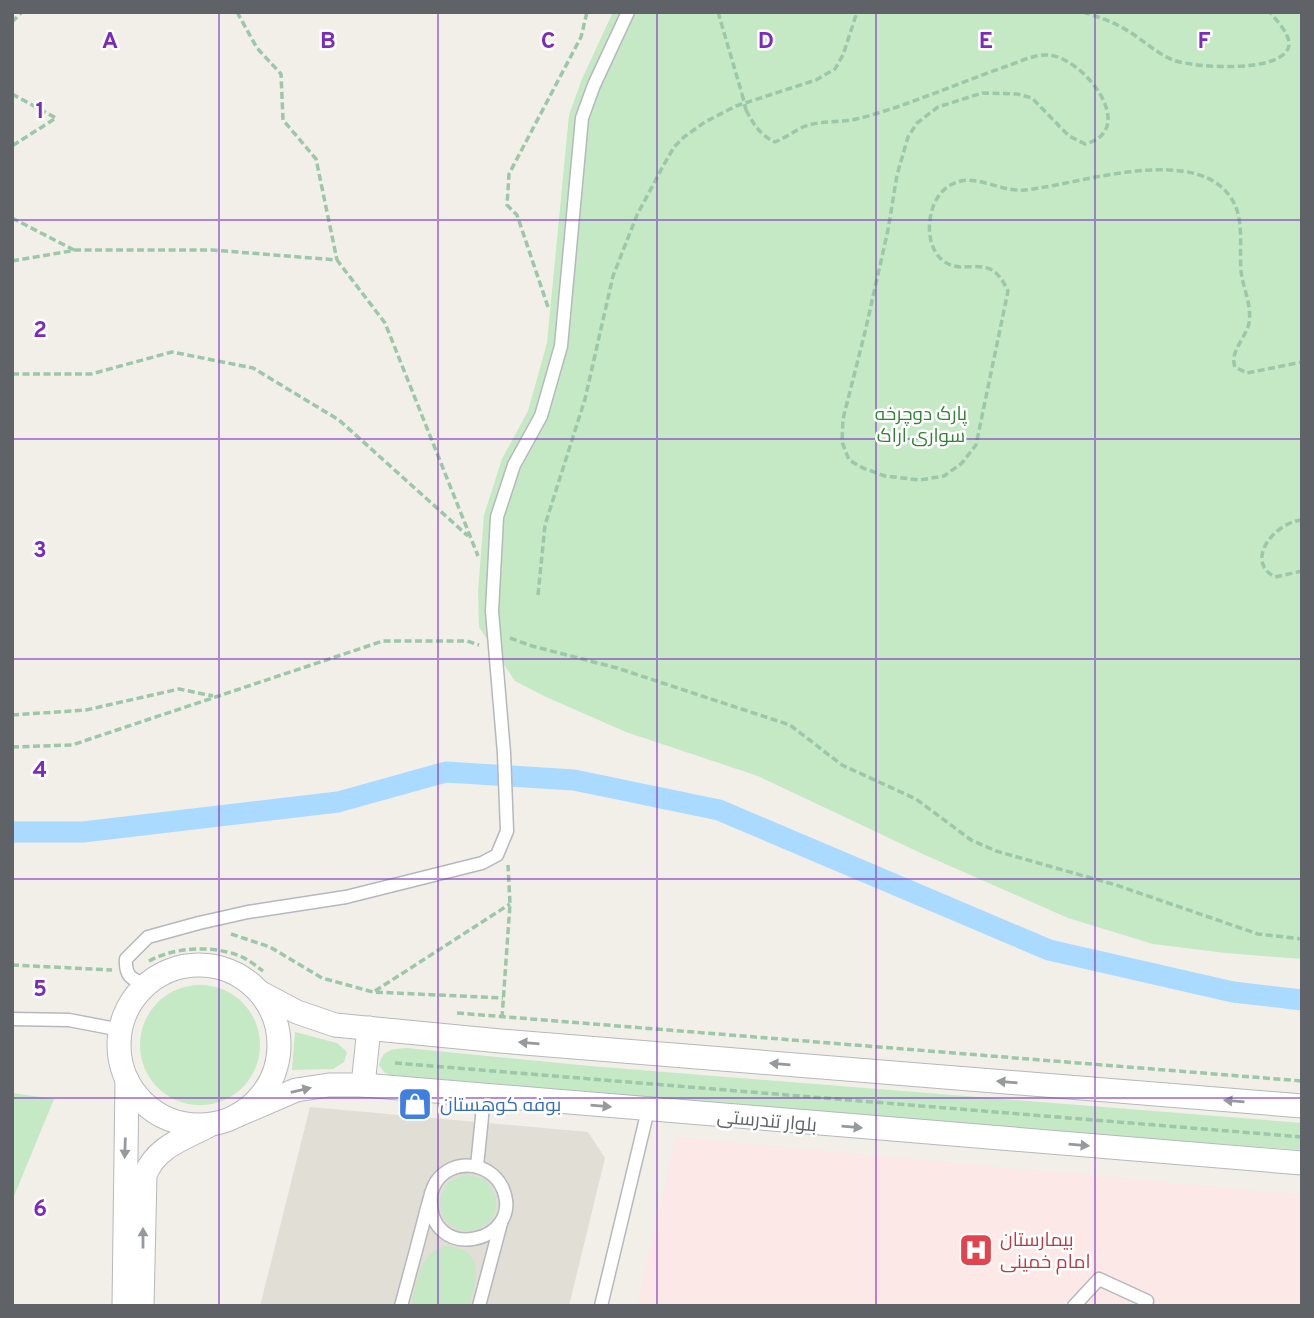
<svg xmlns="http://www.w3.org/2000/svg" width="1314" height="1318" font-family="Overpass,Cairo,sans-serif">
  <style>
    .education { fill: #e1ded6 }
    .medical { fill: #fce8e6 }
    .green { fill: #c5e8c5 }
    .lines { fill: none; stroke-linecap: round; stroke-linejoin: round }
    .canal { stroke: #aadaff; stroke-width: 21 }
    .lane-casing { stroke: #b5b8bc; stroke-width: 15 }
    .street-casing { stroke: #b5b8bc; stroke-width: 25 }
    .path { stroke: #9cc7a9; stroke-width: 3.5; stroke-dasharray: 7 3.5; stroke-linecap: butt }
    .lane { stroke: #fff; stroke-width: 12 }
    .street { stroke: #fff; stroke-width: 23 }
    .path-bridge { stroke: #9cc7a9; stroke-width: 3.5; stroke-dasharray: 7 3.5; stroke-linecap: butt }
    .oneway { fill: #979a9d }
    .grid { fill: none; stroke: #7b2cbf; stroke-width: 2; stroke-opacity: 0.55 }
    .labels { text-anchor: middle; stroke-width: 5; stroke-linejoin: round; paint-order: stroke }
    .park-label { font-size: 19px; fill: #348238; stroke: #fff }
    .shop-label { font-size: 19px; fill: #366cbe; stroke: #fff; text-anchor: start }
    .street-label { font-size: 19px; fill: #5f6368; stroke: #fff }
    .health-label { font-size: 19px; fill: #be3a42; stroke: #fff; text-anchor: start }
    .grid-label { font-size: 23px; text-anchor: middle; font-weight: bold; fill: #7b2cbf; stroke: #fff; stroke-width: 5; stroke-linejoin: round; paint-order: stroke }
  </style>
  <rect width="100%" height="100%" fill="#f1efe8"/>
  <polygon class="education" points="310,1107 588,1132 605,1158 569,1306 260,1306"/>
  <polygon class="medical" points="676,1137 1302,1195 1302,1306 637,1306"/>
  <g class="green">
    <polygon points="613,12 1302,12 1302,959 1226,953 1153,944 1068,918 925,855 758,776 626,732 544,696 515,681 479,627 478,592 484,515 502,459 528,411 547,343 569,115 582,79"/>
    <circle cx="200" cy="1045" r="60"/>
    <polygon points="295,1032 337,1043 347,1052 344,1062 333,1069 292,1070"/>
    <path d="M406,1048l184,18 712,57v27l-308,-23 -604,-52 -6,-3 -5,-7c4,-15 12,-16 27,-17z"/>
    <polygon points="12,1093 54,1099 12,1201"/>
    <circle cx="468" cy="1203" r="28"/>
    <path d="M447,1246c39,3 30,33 22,60h-58c6,-24 8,-55 36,-60z"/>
  </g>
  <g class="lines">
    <polyline class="canal" points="12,832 83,832 338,802 446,772 574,780 719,810 1049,950 1233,992 1302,1000"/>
    <g class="lane-casing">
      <g id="lane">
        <path d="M146,985c-15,-6 -21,-9 -20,-26l22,-22 51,-14 49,-11 98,-15 136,-34 15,-8 10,-24 -3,-78 -12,-142 5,-94 17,-52 27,-49 20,-70 21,-228 12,-33 34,-73"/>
        <polyline points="12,1019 69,1020 121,1030"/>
        <polyline points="477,1166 484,1097"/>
        <path d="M401,1306c9,-33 18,-66 26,-98 3,-9 4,-18 9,-26 16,-24 53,-21 66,5 26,56 -78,80 -71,6"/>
        <polyline points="479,1306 501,1223"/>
        <polyline points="601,1306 648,1110"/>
        <polyline points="1074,1306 1099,1279 1147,1301 1145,1306"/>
      </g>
    </g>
    <g class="street-casing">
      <g id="street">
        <circle cx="199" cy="1045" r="80"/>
        <polyline points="261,993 297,1012 335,1025 500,1041 1302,1106"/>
        <polyline points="363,1085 369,1028"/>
        <polyline points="238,1115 296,1090 329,1085 363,1085 1302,1163"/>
        <polyline points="124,1306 127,1080"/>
        <path d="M142,1306l3,-131c11,-28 38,-36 63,-49"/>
      </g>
    </g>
    <g class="path">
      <polyline points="237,12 257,48 281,74 283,120 316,159 337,260"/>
      <polyline points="718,12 742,94"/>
      <path d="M1083,12c16,5 31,10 45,19 15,9 28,22 45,29 21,8 112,14 116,-15 1,-11 -13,-25 -19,-33"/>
      <polyline points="12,22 22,12"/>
      <polyline points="12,94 56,118 12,146"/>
      <path d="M746,110c8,15 14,25 29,32 10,-4 18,-10 28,-15 17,-7 36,-4 53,-8 14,-3 28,-8 41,-12 37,-13 73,-28 110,-41 12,-4 28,-12 41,-11 36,2 92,75 37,89l-16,-8 -37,-38 -15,-4 -35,-1 -44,14 -21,16 -9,14 -11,38 -9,55 -23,102 -22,87 -1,23 7,18 14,8 22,8 35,4 24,-4 18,-13 14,-18 32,-154c-4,-8 -8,-16 -16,-21 -9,-5 -22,-3 -32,-3 -24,-2 -33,-25 -30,-47 2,-18 12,-35 31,-39 18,-4 39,9 57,9 9,1 18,-2 27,-3 49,-8 153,-40 186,11 14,20 8,50 10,73 2,18 11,33 8,52 -3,15 -20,29 -14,44l12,6 55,-11"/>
      <polyline points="12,218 74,250"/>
      <polyline points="12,261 76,250 212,250 337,260 385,323 478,556"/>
      <polyline points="548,307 517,215 507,205 509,174 581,37 587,12"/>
      <polyline points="12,374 91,374 172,352 253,368 339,420 468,536"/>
      <path d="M1302,520c-26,2 -59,40 -27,57l27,-6"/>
      <polyline points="538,595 545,525 585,399 613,276 637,215 662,168 674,147 684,137 705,122 736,106 816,80 835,69 843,55 857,12"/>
      <polyline points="510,638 532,646 617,668 790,725 842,765 916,799 971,840 996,851 1116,885 1258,934 1302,939"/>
      <polyline points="12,715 86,710 179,689 213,696"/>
      <polyline points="12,747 72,745 383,641 467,641 479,645"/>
      <polyline points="231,934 270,947 322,978 373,992 503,998"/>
      <path d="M149,961c26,-14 63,-16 91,-5 8,3 16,10 23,15"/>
      <polyline points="12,965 112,970"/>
      <polyline points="375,991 510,904"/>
      <polyline points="457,1013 1302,1081"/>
      <polyline points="502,1018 510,904 508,865"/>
      <polyline points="395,1063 1302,1137"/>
    </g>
    <use href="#lane" class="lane"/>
    <use href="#street" class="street"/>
    <polyline class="path-bridge" points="742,94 746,110"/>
  </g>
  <defs><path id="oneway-solid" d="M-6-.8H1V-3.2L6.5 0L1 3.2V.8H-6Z" transform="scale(1.75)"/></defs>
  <g class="oneway">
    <use href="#oneway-solid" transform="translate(529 1043) rotate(-175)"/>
    <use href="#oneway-solid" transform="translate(780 1064) rotate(-175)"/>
    <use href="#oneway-solid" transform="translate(1007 1082) rotate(-175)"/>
    <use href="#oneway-solid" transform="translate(301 1090) rotate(-13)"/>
    <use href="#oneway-solid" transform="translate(1234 1101) rotate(-175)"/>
    <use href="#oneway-solid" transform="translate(601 1106) rotate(5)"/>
    <use href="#oneway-solid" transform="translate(852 1127) rotate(5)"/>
    <use href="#oneway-solid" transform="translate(1079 1145) rotate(5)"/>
    <use href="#oneway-solid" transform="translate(125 1148) rotate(92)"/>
    <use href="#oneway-solid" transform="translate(143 1238) rotate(-90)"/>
  </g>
  <path class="grid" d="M219,12v1294M438,12v1294M657,12v1294M876,12v1294M1095,12v1294M12,220h1290M12,439h1290M12,659h1290M12,879h1290M12,1098h1290"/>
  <defs>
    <g id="shop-square" transform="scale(1.75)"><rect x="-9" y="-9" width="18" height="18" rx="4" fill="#3f7fe0" stroke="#fff"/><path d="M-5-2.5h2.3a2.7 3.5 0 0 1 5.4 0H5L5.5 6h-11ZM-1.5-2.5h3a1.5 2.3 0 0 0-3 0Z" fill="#fff"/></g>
    <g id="hospital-square" transform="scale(1.75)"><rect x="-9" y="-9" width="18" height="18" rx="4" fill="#e0444e" stroke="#fff"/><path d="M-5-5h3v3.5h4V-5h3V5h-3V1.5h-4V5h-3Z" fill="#fff"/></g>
  </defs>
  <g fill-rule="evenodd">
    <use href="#shop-square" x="415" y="1104"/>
    <use href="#hospital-square" x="976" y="1250"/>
  </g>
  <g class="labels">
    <g class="park-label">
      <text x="921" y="420">پارک دوچرخه<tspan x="921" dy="22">سواری اراک</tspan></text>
    </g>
    <g class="shop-label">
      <text x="440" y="1111">بوفه کوهستان</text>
    </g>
    <g class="street-label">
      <text transform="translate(767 1120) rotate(5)" y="7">بلوار تندرستی</text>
    </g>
    <g class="health-label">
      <text x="1000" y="1246">بیمارستان<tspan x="1000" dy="22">امام خمینی</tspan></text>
    </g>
  </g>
  <g class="grid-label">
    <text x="110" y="48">A</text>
    <text x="328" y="48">B</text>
    <text x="548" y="48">C</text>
    <text x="766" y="48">D</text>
    <text x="986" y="48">E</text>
    <text x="1204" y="48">F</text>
    <text x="40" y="118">1</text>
    <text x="40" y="337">2</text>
    <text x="40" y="557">3</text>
    <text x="40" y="777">4</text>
    <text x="40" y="996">5</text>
    <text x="40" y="1216">6</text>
  </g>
  <rect width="1314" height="1318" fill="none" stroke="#5f6368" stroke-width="28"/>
</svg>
